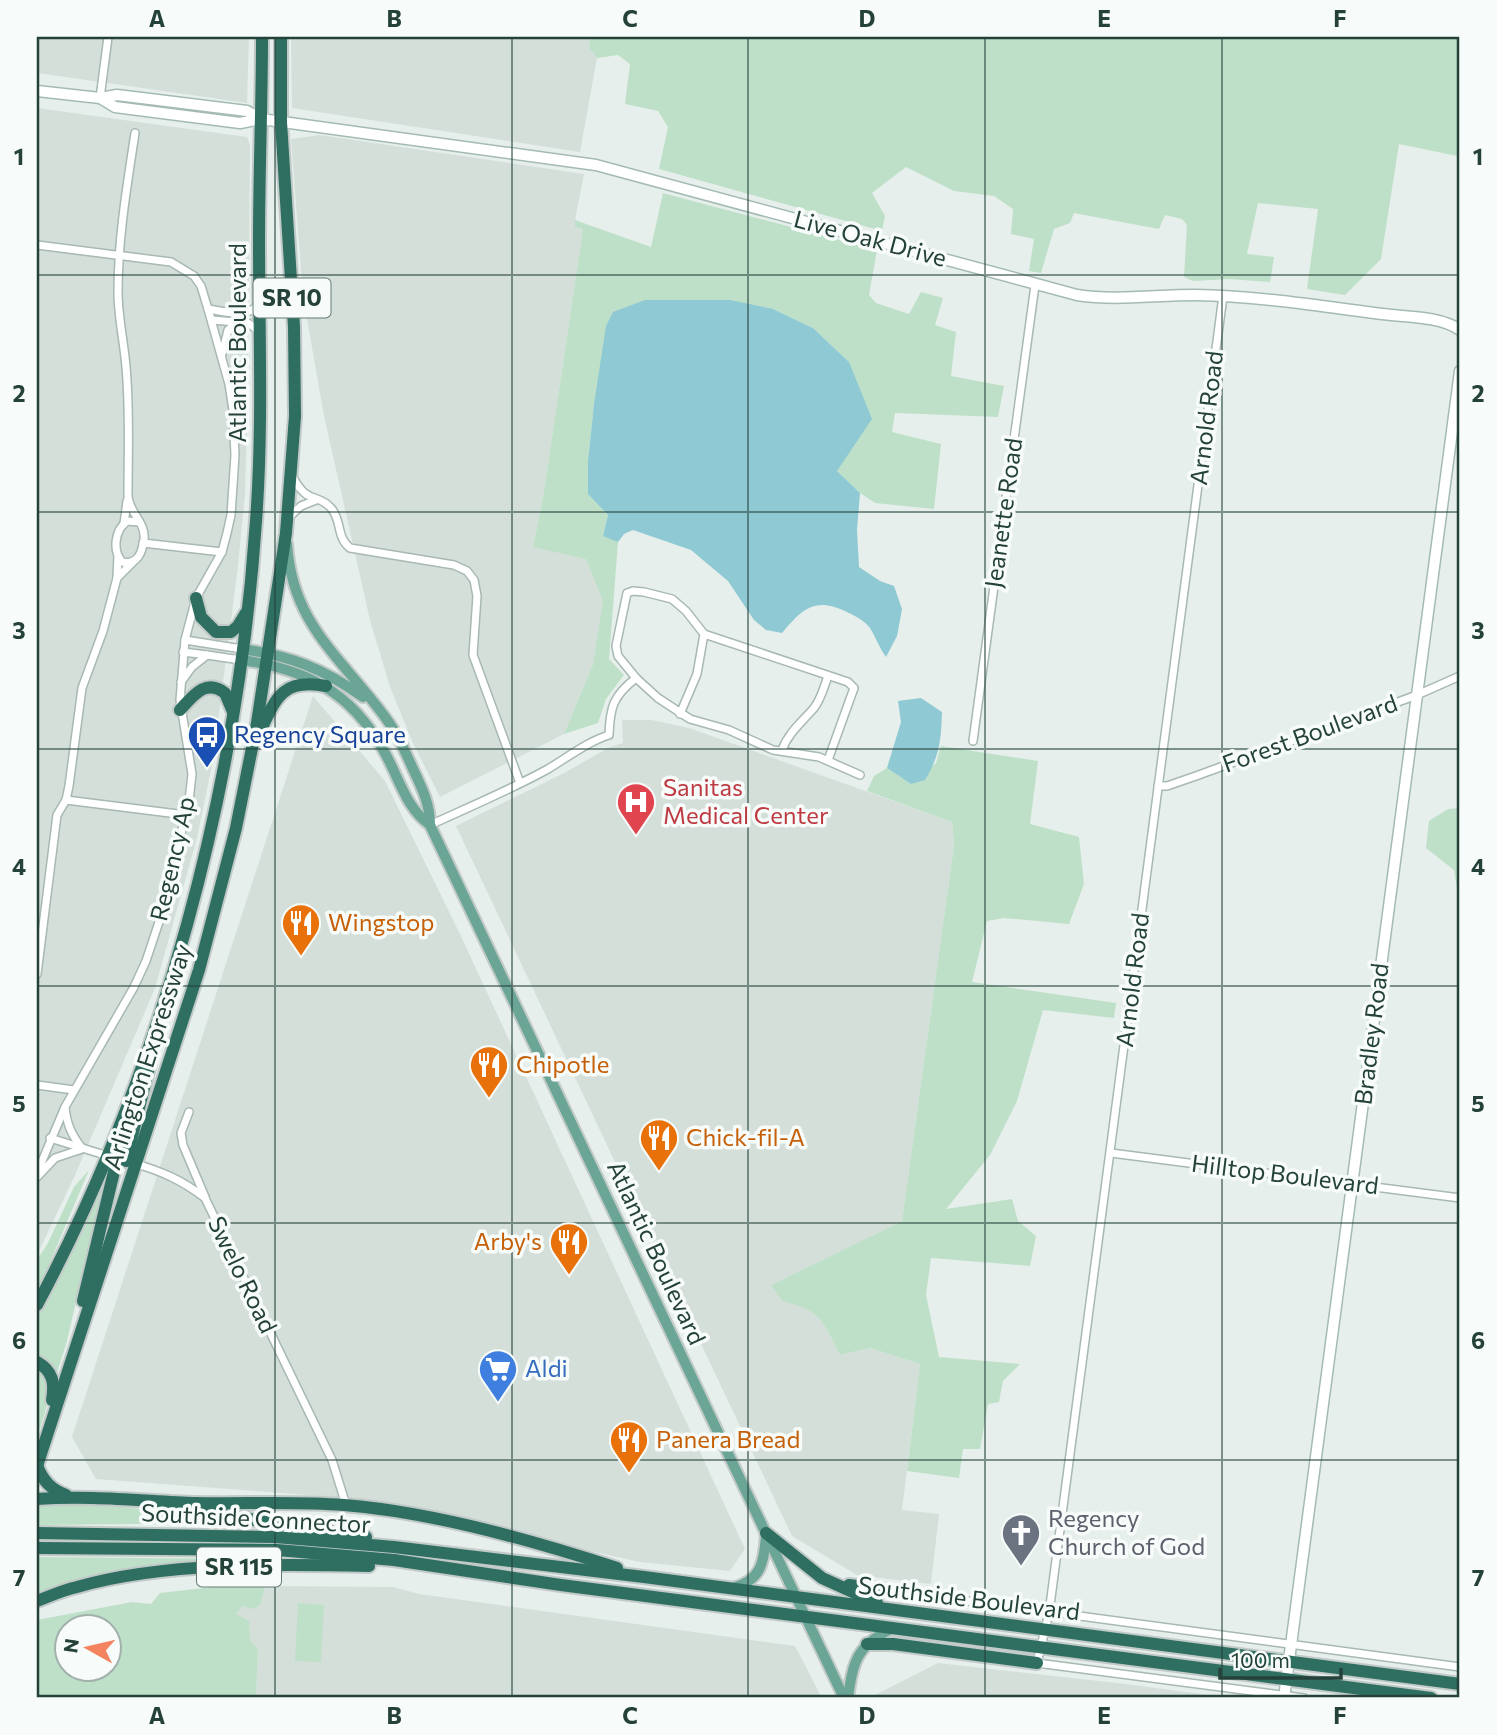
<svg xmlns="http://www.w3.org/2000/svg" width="1497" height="1735" font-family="Commissioner,sans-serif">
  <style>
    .built { fill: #d4dfda }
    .green { fill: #bfe0c8; fill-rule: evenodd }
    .water { fill: #8ec9d4 }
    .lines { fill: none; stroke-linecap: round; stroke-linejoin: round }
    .street-casing { stroke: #a8b8b2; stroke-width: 10 }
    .secondary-casing { stroke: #a4bbb3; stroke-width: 13 }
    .primary-casing { stroke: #c2cac8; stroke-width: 14 }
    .highway-casing { stroke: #c2cac8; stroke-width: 16 }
    .street { stroke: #fff; stroke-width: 7 }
    .secondary { stroke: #fff; stroke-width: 10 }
    .primary { stroke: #6aa596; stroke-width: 10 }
    .highway { stroke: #2f6f62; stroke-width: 12 }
    .grid { fill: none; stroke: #24423a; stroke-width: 2; stroke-opacity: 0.55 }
    .labels { text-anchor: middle; stroke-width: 7; stroke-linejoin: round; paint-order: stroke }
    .shield { fill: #f7fbf9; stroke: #637a73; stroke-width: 2 }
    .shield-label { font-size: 23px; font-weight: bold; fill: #24423a }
    .street-label { font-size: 24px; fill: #24423a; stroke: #f7fbf9 }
    .transit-label { font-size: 24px; fill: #164399; stroke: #f7fbf9; text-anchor: start }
    .health-label { font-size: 24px; fill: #be3a42; stroke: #f7fbf9; text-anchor: start }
    .food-label { font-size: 24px; fill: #c56008; stroke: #f7fbf9; text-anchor: start }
    .shop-label { font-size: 24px; fill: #366cbe; stroke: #f7fbf9; text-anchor: start }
    .worship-label { font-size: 24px; fill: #5b616d; stroke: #f7fbf9; text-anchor: start }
    .neatline { fill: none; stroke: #24423a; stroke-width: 2.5 }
    .grid-label { font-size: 23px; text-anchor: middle; font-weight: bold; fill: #24423a }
  </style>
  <rect width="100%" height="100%" fill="#e6efeb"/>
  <g class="built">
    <polygon points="37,37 249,37 247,103 37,73"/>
    <polygon points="291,37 590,37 589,48 597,58 580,152 292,108"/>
    <polygon points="37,108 247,137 250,145 248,381 245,494 238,566 213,760 197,838 155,988 76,1173 37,1255"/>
    <polygon points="320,135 584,174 575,220 575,227 583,229 544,491 533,546 586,559 604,601 593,664 564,734 440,797 412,741 390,687 370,620 324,416 303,296 291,139"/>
    <polygon points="313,696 385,781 459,932 745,1549 730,1571 640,1562 376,1504 321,1496 96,1479 72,1437"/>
    <polygon points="622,720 652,720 689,728 952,822 954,845 902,1221 771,1285 782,1301 805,1306 820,1317 840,1355 870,1348 920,1364 902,1510 939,1514 931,1584 857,1575 792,1536 456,826 564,773 610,747 623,743"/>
    <polygon points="265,1586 393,1587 419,1594 795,1646 822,1698 256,1698 258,1649 250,1640 236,1614 243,1605 261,1604"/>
    <polygon points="938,1663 1126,1684 1230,1698 869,1698"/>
  </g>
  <g class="green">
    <polygon points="590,37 1460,37 1460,154 1457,156 1399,144 1381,259 1345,295 1307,289 1318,209 1258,203 1247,254 1274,257 1270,282 1229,279 1193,281 1184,277 1187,225 1182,219 1165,215 1159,229 1074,213 1070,223 1054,229 1041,273 1029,271 1034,239 1011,234 1013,209 994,196 954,191 906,167 872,193 885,216 882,231 659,169 668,127 658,111 625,104 630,64 618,55 597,58 589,48"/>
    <polygon points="663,193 877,250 869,295 876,303 909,314 921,292 943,298 935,325 956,332 951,376 1004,386 998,417 895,413 892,432 941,444 934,509 875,503 860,493 837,471 849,362 813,328 773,309 594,404 588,461 588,494 608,515 603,535 618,542 609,659 624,675 606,699 598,723 564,734 593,664 603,601 586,559 533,547 544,491 583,229 575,227 575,220 651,247"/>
    <path d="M941,746l97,15 -8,63 49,13 5,47 -15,40 -65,-6 -17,3 -15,61 144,21 -2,15 -71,-8 -26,91 -27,54 -44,54 66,-10 6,22 18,15 -6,30 -99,-8 -5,37 13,62 81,7 -17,17 -4,21 -11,2 -8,45h-17l-4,29 -52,-7 13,-107 -50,-16 -30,7c-18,-34 -17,-44 -58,-54l-11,-16 131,-64 52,-376 -2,-23 -85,-31 7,-15 13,-8 24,16 25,-21z"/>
    <polygon points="1460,808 1460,907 1454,870 1426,848 1429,821 1448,809"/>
    <polygon points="107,1168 67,1341 56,1376 37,1358 37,1314"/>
    <polygon points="89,1170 37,1293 37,1260 48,1243 74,1187"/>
    <path d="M37,1369c22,16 6,48 0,69z"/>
    <polygon points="91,1503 238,1521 237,1523 37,1525 37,1504"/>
    <polygon points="37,1557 268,1559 269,1562 165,1568 37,1597"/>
    <path d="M257,1582l8,4 -4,18 -6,5 -12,-3 -7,8 13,7 1,19 8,9 -2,49h-219v-78l95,-18 19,2 9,-11zM66,1626h42v42h-42z"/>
    <polygon points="298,1603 324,1605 321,1662 295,1661"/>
  </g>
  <g class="water">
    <path d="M645,300h85l43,9 40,19 36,34 23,57 -35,52 23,22 -3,37 2,37 21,14 14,5 8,23 -5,27 -11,21c-7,-10 -10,-19 -16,-29 -6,-8 -15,-12 -23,-16 -32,-16 -45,-3 -65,21l-16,-3 -12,-10 -26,-39 -37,-31 -58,-20 -9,4 -6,8 -15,-6 5,-21 -20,-21v-33l6,-57 12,-78 7,-14z"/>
    <path d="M921,698l21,14c-1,28 -2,43 -17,68l-14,4 -24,-16 14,-46 -3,-21z"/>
  </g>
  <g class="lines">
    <g class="street-casing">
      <g id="street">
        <polyline points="100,98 108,37"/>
        <path d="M135,133c-8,53 -17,105 -17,159 0,25 6,50 8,75 4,43 2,85 2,128 0,17 18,27 16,44 -2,14 -6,26 -22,23 -10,-12 -7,-32 5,-41l12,1"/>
        <polyline points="37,245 171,262 194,276 201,286 208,309 229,384 233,410 235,455 231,515 227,533 222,552 196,598 185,640 180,700 192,774 189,801 161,916 146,961 134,987 65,1107 37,1173"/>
        <polyline points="1223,296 1049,1613 1037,1663 1304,1698"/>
        <path d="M208,309c19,3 37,9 51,-4"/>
        <polyline points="212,320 248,323 260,332"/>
        <polyline points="222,354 228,330 237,322"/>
        <path d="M293,477c14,28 25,16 38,31 11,12 5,29 19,40l104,17 13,6 7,9 3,16 -4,59 47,128"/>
        <polyline points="288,518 301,506 316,500"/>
        <polyline points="124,524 127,501"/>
        <polyline points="143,543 222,552"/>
        <polyline points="117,578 118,556"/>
        <polyline points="185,640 242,649"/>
        <polyline points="183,652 207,655"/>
        <polyline points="181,682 192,667 207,655 241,660"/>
        <polyline points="680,714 697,674 704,634"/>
        <polyline points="973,741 1035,285"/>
        <path d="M782,750c6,-17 20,-28 32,-42 7,-9 10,-21 14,-32"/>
        <polyline points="828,760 854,688 848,682 704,634 686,611 672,599 644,592 633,591 627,593 616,646 618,656 636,678 658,698 690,719 729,730 773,750 819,757 860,775"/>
        <polyline points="1158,786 1167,786 1196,776 1417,695 1460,676"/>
        <polyline points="66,800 186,815"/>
        <path d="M430,825c39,-18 80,-35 118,-56 20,-12 39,-27 61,-34 1,-28 4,-39 27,-57"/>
        <polyline points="37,974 57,815 66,800 69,786 82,688 103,631 117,578 133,562"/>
        <polyline points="37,1085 74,1090"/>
        <path d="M65,1108c2,16 6,26 16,39"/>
        <polyline points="189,1112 181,1133 183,1145 205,1197"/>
        <polyline points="50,1138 108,1156"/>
        <polyline points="1111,1153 1460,1198"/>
        <path d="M133,1163c28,8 49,17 72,35l127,262 14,45"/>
        <polyline points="37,1177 55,1158 82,1149"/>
        <polyline points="901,1592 1460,1667"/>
      </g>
    </g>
    <g class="secondary-casing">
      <g id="secondary">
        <path d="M37,91l63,7 17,-3 49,6 81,10 14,8 335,46 481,130c39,6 78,0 118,0 62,1 125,11 187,19 24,3 58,2 78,16"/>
        <polyline points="100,98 115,107 240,123 261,119"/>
        <polyline points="1284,1698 1460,371"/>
      </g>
    </g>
    <g class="primary-casing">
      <g id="primary">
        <path d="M287,544c5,81 55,114 98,173 12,16 20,34 28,52 9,19 17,35 17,56l414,873"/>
        <path d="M242,649c48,7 81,19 121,48"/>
        <path d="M241,660c73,10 119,38 151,107 10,21 18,44 38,58"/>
        <path d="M733,1588c28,-8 31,-25 33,-52"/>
        <path d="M848,1698c5,-37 9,-53 45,-70"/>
      </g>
    </g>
    <g class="highway-casing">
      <g id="highway">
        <polyline points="196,598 201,617 216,632 231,632 238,626 246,613"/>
        <path d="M180,710c13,-14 25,-32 45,-17l8,19"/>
        <path d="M260,732c16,-35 23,-54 66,-46"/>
        <polyline points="126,1161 151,1059"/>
        <polyline points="83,1301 117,1159"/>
        <path d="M37,1305c126,-236 201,-517 219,-784 7,-93 3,-187 3,-281 0,-68 3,-136 3,-203"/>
        <path d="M37,1362c16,9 18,21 15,38"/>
        <path d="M37,1465c5,15 14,25 29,30"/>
        <polyline points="37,1466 199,970 236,828 257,723 286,533 295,416 294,327 281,122 281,37"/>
        <path d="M37,1499c52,-4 106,2 159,4 49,1 98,-2 148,2 89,7 188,35 273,63"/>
        <polyline points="183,1509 366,1537"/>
        <polyline points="37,1533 275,1537 394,1547 644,1577 1460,1684"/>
        <polyline points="766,1533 822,1578 877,1603"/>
        <polyline points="37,1548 277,1550 394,1560 561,1585 1431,1698"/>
        <polyline points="849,1585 901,1592"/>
        <path d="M37,1601c13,-5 26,-11 40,-14 86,-25 202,-23 292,-21"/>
        <polyline points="867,1644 893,1644 1037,1663"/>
      </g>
    </g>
    <use href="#street" class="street"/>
    <use href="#secondary" class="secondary"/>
    <use href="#primary" class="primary"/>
    <use href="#highway" class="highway"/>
  </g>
  <path class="grid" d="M275,37v1661M512,37v1661M748,37v1661M985,37v1661M1222,37v1661M37,275h1423M37,512h1423M37,749h1423M37,986h1423M37,1223h1423M37,1460h1423"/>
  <defs>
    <g id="bus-pin" transform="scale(2.0125)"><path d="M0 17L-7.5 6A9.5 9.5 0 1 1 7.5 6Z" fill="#1a4fb4" stroke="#f7fbf9"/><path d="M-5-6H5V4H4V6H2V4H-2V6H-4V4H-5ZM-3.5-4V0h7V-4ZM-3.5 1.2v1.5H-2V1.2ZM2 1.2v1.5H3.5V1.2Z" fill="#fff"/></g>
    <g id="hospital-pin" transform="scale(2.0125)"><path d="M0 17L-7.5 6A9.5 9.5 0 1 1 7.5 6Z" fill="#e0444e" stroke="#f7fbf9"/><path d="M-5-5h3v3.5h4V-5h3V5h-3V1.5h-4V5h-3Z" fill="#fff"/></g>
    <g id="restaurant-pin" transform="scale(2.0125)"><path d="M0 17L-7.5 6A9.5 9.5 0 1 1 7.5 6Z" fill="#e8710a" stroke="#f7fbf9"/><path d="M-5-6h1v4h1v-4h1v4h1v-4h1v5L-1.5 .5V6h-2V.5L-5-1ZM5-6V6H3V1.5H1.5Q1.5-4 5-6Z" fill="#fff"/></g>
    <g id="supermarket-pin" transform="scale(2.0125)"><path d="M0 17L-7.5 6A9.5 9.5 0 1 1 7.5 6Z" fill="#3f7fe0" stroke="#f7fbf9"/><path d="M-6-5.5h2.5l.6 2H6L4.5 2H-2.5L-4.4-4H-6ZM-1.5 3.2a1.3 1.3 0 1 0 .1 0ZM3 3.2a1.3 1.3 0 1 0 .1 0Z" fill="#fff"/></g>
    <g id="church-pin" transform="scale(2.0125)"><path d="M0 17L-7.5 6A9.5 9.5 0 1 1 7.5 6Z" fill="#6b7280" stroke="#f7fbf9"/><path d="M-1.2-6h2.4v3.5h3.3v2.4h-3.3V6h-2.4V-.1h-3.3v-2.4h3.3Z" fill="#fff"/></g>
  </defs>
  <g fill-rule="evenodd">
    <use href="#bus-pin" x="207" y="735"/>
    <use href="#hospital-pin" x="636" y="802"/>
    <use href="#restaurant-pin" x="301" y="923"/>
    <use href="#restaurant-pin" x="489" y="1065"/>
    <use href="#restaurant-pin" x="659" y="1138"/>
    <use href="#restaurant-pin" x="569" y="1242"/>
    <use href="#supermarket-pin" x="498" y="1369"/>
    <use href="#restaurant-pin" x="629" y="1440"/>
    <use href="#church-pin" x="1021" y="1533"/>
  </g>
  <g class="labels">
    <g class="shield">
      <rect x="253.5" y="278.5" width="77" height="39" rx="5"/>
      <rect x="197" y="1547.5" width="84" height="39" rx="5"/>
    </g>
    <g class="shield-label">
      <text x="292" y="306">SR 10</text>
      <text x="239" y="1575">SR 115</text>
    </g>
    <g class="street-label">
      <text transform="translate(870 239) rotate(15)" y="8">Live Oak Drive</text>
      <text transform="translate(238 343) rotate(-90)" y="8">Atlantic Boulevard</text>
      <text transform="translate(1207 418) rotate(-83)" y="8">Arnold Road</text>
      <text transform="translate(1004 513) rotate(-82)" y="8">Jeanette Road</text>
      <text transform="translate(1310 734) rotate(-20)" y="8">Forest Boulevard</text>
      <text transform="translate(173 859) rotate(-77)" y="8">Regency Ap</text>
      <text transform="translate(1133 980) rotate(-83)" y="8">Arnold Road</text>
      <text transform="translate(1372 1034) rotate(-83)" y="8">Bradley Road</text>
      <text transform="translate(148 1057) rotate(-72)" y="8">Arlington Expressway</text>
      <text transform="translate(1285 1175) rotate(7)" y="8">Hilltop Boulevard</text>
      <text transform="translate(656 1253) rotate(65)" y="8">Atlantic Boulevard</text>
      <text transform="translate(242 1275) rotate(64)" y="8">Swelo Road</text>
      <text transform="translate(256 1519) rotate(3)" y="8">Southside Connector</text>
      <text transform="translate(969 1599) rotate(7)" y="8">Southside Boulevard</text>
    </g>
    <g class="transit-label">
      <text x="234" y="743">Regency Square</text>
    </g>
    <g class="health-label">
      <text x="663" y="796">Sanitas<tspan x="663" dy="28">Medical Center</tspan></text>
    </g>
    <g class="food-label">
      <text x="328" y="931">Wingstop</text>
      <text x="516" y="1073">Chipotle</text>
      <text x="686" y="1146">Chick-fil-A</text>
      <text x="542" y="1250" text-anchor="end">Arby's</text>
      <text x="656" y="1448">Panera Bread</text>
    </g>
    <g class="shop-label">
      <text x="525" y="1377">Aldi</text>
    </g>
    <g class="worship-label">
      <text x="1048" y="1527">Regency<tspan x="1048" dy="28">Church of God</tspan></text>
    </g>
  </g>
  <rect width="1497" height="1735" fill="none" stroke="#f7fbf9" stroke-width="77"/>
  <g transform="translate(88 1648) rotate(278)"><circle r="33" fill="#f7fbf9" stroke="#a3b1ad" stroke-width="2"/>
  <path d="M0-5L12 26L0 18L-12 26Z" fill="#f4845f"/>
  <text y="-10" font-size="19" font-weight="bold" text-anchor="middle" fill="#24423a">N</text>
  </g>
  <path d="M1220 1668v10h121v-10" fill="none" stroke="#24423a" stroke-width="3.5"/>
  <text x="1231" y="1668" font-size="21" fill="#24423a" stroke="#f7fbf9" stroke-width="5" paint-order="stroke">100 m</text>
  <rect x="38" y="38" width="1420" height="1658" class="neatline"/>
  <g class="grid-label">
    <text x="157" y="27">A</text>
    <text x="394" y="27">B</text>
    <text x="630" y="27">C</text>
    <text x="867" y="27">D</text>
    <text x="1104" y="27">E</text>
    <text x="1340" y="27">F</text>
    <text x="19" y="165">1</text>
    <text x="1478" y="165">1</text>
    <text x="19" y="402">2</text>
    <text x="1478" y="402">2</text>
    <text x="19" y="639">3</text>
    <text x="1478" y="639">3</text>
    <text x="19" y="875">4</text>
    <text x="1478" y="875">4</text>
    <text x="19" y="1112">5</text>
    <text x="1478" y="1112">5</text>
    <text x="19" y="1349">6</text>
    <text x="1478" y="1349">6</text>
    <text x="19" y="1586">7</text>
    <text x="1478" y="1586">7</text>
    <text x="157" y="1724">A</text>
    <text x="394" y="1724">B</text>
    <text x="630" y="1724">C</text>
    <text x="867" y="1724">D</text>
    <text x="1104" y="1724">E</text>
    <text x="1340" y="1724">F</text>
  </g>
</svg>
